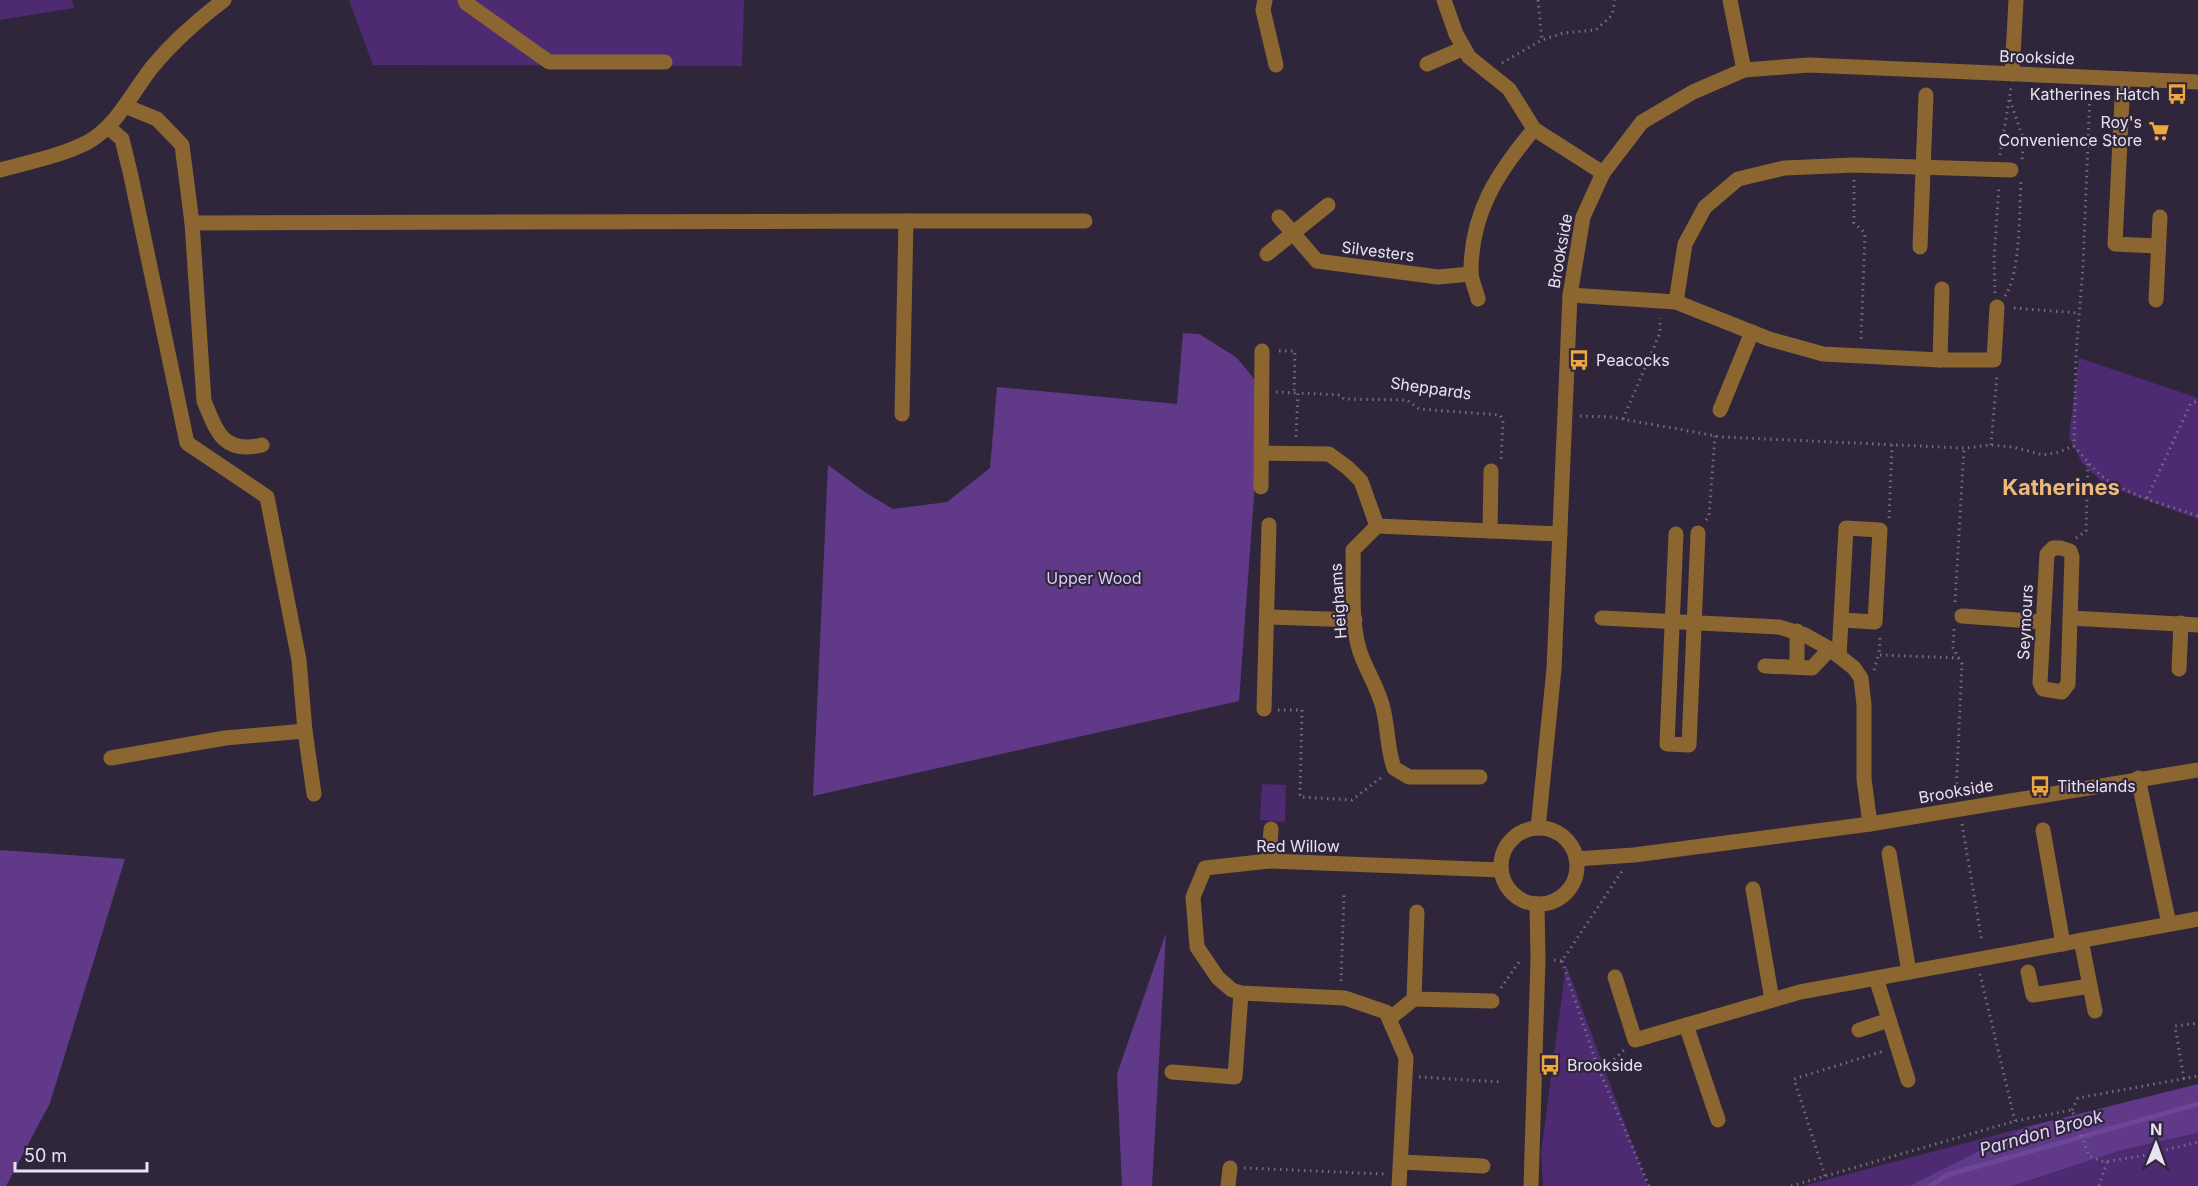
<svg xmlns="http://www.w3.org/2000/svg" width="2198" height="1186" font-family="Inter,sans-serif">
  <style>
    .green { fill: #4d2a72 }
    .forest { fill: #603a89 }
    .lines { fill: none; stroke-linecap: round; stroke-linejoin: round }
    .stream { stroke: #6c4697; stroke-width: 5 }
    .path { stroke: #756d7f; stroke-width: 3; stroke-dasharray: 1.5 4.5; stroke-linecap: butt }
    .minor { stroke: #8c6631; stroke-width: 15 }
    .labels { text-anchor: middle; stroke-width: 4.5; stroke-linejoin: round; paint-order: stroke }
    .street-label { font-size: 16px; fill: #e8e2f0; stroke: #2f263b }
    .poi-label { font-size: 16px; fill: #e8e2f0; stroke: #2f263b; text-anchor: start }
    .park-label { font-size: 16px; fill: #ddcbf7; stroke: #2f263b }
    .water-label { font-size: 18px; font-style: italic; fill: #e3d1fe; stroke: #2f263b }
    .district-label { font-size: 22px; font-weight: bold; fill: #ecba7a; stroke: #2f263b }
  </style>
  <rect width="100%" height="100%" fill="#2f263b"/>
  <g class="green">
    <polygon points="0,0 72,0 74,8 0,20"/>
    <polygon points="349,0 744,0 742,66 373,65"/>
    <polygon points="2079,358 2198,398 2198,519 2105,485 2082,463 2069,437"/>
    <polygon points="1262,784 1286,785 1285,822 1260,820"/>
    <polygon points="1566,965 1648,1186 1543,1186 1541,1153"/>
    <polygon points="2026,1127 1909,1186 1803,1186"/>
    <polygon points="2198,1133 2198,1186 2012,1186 2122,1150"/>
  </g>
  <g class="forest">
    <polygon points="1183,333 1199,334 1236,357 1262,388 1239,701 813,796 828,465 866,493 893,509 947,502 990,468 997,387 1177,404"/>
    <polygon points="0,850 125,859 50,1103 6,1186 0,1186"/>
    <polygon points="1166,933 1152,1186 1122,1186 1117,1074"/>
    <polygon points="2198,1084 2198,1133 2122,1150 2012,1186 1909,1186 2026,1127"/>
  </g>
  <g class="lines">
    <polyline class="stream" points="1930,1186 1947,1175 2198,1104"/>
    <g class="path">
      <polyline points="1538,0 1542,40"/>
      <polyline points="1502,63 1542,40 1563,33 1596,30 1612,15 1615,0"/>
      <path d="M2090,92l-7,174 -7,89 -2,91c12,13 22,28 37,36 26,16 58,24 87,34"/>
      <polyline points="2010,100 2024,141 2022,160"/>
      <polyline points="2000,155 2011,88"/>
      <polyline points="1854,180 1854,223 1865,233 1861,340"/>
      <polyline points="1995,293 1994,259 1999,186"/>
      <path d="M2005,296c16,-24 14,-86 16,-115"/>
      <polyline points="2014,308 2078,313"/>
      <polyline points="1279,351 1295,351 1294,393"/>
      <polyline points="1276,392 1296,393"/>
      <polyline points="1580,416 1611,417 1722,437 1964,448 1991,445 2013,447 2043,455 2056,453 2074,446"/>
      <polyline points="1623,419 1660,333 1660,318"/>
      <polyline points="1296,437 1298,393 1340,395 1344,399 1407,400 1419,409 1500,415 1503,420 1501,460"/>
      <polyline points="1991,445 1997,375"/>
      <polyline points="2147,498 2191,403 2198,401"/>
      <polyline points="1889,518 1892,445"/>
      <polyline points="1706,520 1709,516 1715,436"/>
      <polyline points="2076,538 2086,531 2088,462"/>
      <polyline points="1955,602 1964,448"/>
      <polyline points="1954,629 1953,648 1962,664 1956,794"/>
      <polyline points="1880,638 1879,655 1959,658"/>
      <polyline points="1874,670 1879,653"/>
      <polyline points="1278,710 1302,710 1300,797 1352,800 1382,777"/>
      <polyline points="1962,824 1982,942"/>
      <polyline points="1554,960 1562,961 1622,871"/>
      <polyline points="1562,961 1597,1065 1649,1186"/>
      <polyline points="1980,974 2015,1121"/>
      <polyline points="1341,981 1344,893"/>
      <polyline points="1501,988 1521,959"/>
      <polyline points="1597,1065 1612,1061 1624,1050"/>
      <polyline points="1419,1077 1501,1082"/>
      <polyline points="2184,1079 2175,1026 2198,1023"/>
      <polyline points="2072,1110 2078,1098 2198,1076"/>
      <polyline points="1244,1168 1384,1174"/>
      <polyline points="1825,1176 1794,1079 1884,1051"/>
      <polyline points="1791,1186 2015,1121 2072,1110 2089,1156 2104,1162 2141,1156 2198,1142"/>
      <polyline points="2099,1186 2107,1162"/>
    </g>
    <g class="minor">
      <polyline points="465,0 466,3 549,62 665,62"/>
      <polyline points="1265,0 1263,10 1276,65"/>
      <polyline points="1444,0 1456,34 1469,57 1509,89 1534,129 1603,173"/>
      <polyline points="1730,0 1744,70"/>
      <polyline points="1427,64 1464,48"/>
      <polyline points="2012,74 2016,0"/>
      <polyline points="2123,79 2115,244 2158,246"/>
      <polyline points="125,106 157,119 182,145 192,223 906,221 902,414"/>
      <polyline points="108,127 122,139 131,176 187,443 267,497 299,660 305,731 314,794"/>
      <path d="M0,170c29,-8 61,-14 88,-28 30,-17 44,-50 65,-76 20,-24 46,-47 71,-66"/>
      <polyline points="1279,217 1317,261 1438,277 1471,274"/>
      <polyline points="906,221 1085,221"/>
      <path d="M192,223l12,178c13,31 19,53 58,44"/>
      <polyline points="1920,247 1926,95"/>
      <polyline points="1267,254 1328,205"/>
      <polyline points="1570,295 1676,302 1769,339 1823,354 1940,360 1994,360 1997,307"/>
      <path d="M1478,299c-2,-9 -7,-19 -7,-27 0,-60 27,-100 63,-143"/>
      <polyline points="2156,300 2160,217"/>
      <polyline points="1676,302 1685,244 1705,207 1738,179 1784,168 1854,165 2011,170"/>
      <polyline points="1940,360 1942,289"/>
      <polyline points="1720,410 1752,332"/>
      <polyline points="1261,453 1329,454 1348,468 1361,481 1377,526 1560,534"/>
      <polyline points="1261,487 1262,351"/>
      <path d="M1377,526l-24,24c1,33 -3,71 7,102 7,20 18,36 23,56 5,20 4,40 11,60l15,9h71"/>
      <polyline points="1490,531 1491,471"/>
      <polyline points="1676,534 1667,744 1689,745 1698,533"/>
      <polygon points="2053,548 2061,548 2070,551 2072,557 2068,684 2062,692 2043,689 2040,683 2047,554"/>
      <polyline points="1962,616 2043,622"/>
      <polyline points="1267,617 1355,620"/>
      <polyline points="1602,618 1779,627 1805,635 1830,649 1854,668 1861,678 1864,705 1864,779 1870,824"/>
      <polyline points="2070,618 2198,625"/>
      <polyline points="1839,656 1846,528 1880,530 1875,622 1842,620"/>
      <polyline points="1765,666 1812,668 1830,649"/>
      <polyline points="1797,667 1797,631"/>
      <polyline points="2179,669 2181,623"/>
      <polyline points="1264,709 1269,525"/>
      <polyline points="111,758 225,738 305,731"/>
      <polyline points="2138,778 2169,924"/>
      <polyline points="1538,828 1554,669 1570,295 1583,217 1603,173 1642,122 1693,92 1744,70 1809,65 2198,82"/>
      <circle cx="1539" cy="866" r="38"/>
      <polyline points="2043,830 2063,944"/>
      <polyline points="1889,853 1909,972"/>
      <polyline points="1576,859 1634,855 1870,824 2198,770"/>
      <polyline points="1269,861 1271,829"/>
      <polyline points="1753,889 1772,1000"/>
      <polyline points="2081,940 2095,1011"/>
      <polyline points="2028,972 2033,995 2090,986"/>
      <polyline points="1615,977 1635,1040 1800,992 2198,919"/>
      <polyline points="1876,978 1908,1080"/>
      <polyline points="1414,999 1492,1001"/>
      <polyline points="1389,1019 1414,999 1417,912"/>
      <polyline points="1686,1025 1718,1120"/>
      <polyline points="1859,1030 1889,1020"/>
      <polyline points="1172,1072 1235,1077 1241,993"/>
      <polyline points="1401,1162 1483,1166"/>
      <polyline points="1228,1186 1230,1168"/>
      <polyline points="1399,1186 1406,1058 1386,1012 1345,998 1241,993 1232,990 1218,978 1197,947 1193,897 1205,868 1269,861 1501,870"/>
      <polyline points="1531,1186 1538,959 1537,904"/>
    </g>
  </g>
  <defs>
    <g id="bus-bare" transform="scale(1.62)"><path d="M-5-6H5V4H4V6H2V4H-2V6H-4V4H-5ZM-3.5-4V0h7V-4ZM-3.5 1.2v1.5H-2V1.2ZM2 1.2v1.5H3.5V1.2Z" fill="#eea73d" stroke="#2f263b" stroke-width="2.5" paint-order="stroke"/></g>
    <g id="supermarket-bare" transform="scale(1.62)"><path d="M-6-5.5h2.5l.6 2H6L4.5 2H-2.5L-4.4-4H-6ZM-1.5 3.2a1.3 1.3 0 1 0 .1 0ZM3 3.2a1.3 1.3 0 1 0 .1 0Z" fill="#eea73d" stroke="#2f263b" stroke-width="2.5" paint-order="stroke"/></g>
  </defs>
  <g fill-rule="evenodd">
    <use href="#bus-bare" x="2177" y="94"/>
    <use href="#supermarket-bare" x="2159" y="131"/>
    <use href="#bus-bare" x="1579" y="360"/>
    <use href="#bus-bare" x="2040" y="786"/>
    <use href="#bus-bare" x="1550" y="1065"/>
  </g>
  <g class="labels">
    <g class="street-label">
      <text transform="translate(2037 57) rotate(2)" y="6">Brookside</text>
      <text transform="translate(1378 251) rotate(7)" y="6">Silvesters</text>
      <text transform="translate(1560 251) rotate(-80)" y="6">Brookside</text>
      <text transform="translate(1431 388) rotate(8)" y="6">Sheppards</text>
      <text transform="translate(1338 601) rotate(-94)" y="6">Heighams</text>
      <text transform="translate(2025 622) rotate(-87)" y="6">Seymours</text>
      <text transform="translate(1956 791) rotate(-10)" y="6">Brookside</text>
      <text x="1298" y="852">Red Willow</text>
    </g>
    <g class="poi-label">
      <text x="2160" y="100" text-anchor="end">Katherines Hatch</text>
      <text x="2142" y="128" text-anchor="end">Roy's<tspan x="2142" dy="18">Convenience Store</tspan></text>
      <text x="1596" y="366">Peacocks</text>
      <text x="2057" y="792">Tithelands</text>
      <text x="1567" y="1071">Brookside</text>
    </g>
    <g class="park-label">
      <text x="1094" y="584">Upper Wood</text>
    </g>
    <g class="water-label">
      <text transform="translate(2041 1133) rotate(-16)" y="6">Parndon Brook</text>
    </g>
    <g class="district-label">
      <text x="2061" y="495">Katherines</text>
    </g>
  </g>
  <g transform="translate(2156 1144) rotate(1)" stroke="#2f263b" stroke-width="4.5" paint-order="stroke">
  <path d="M0-4.5L10 22L0 15L-10 22Z" fill="#e8e2f0"/>
  <text y="-9" font-size="16" font-weight="bold" text-anchor="middle" fill="#e8e2f0">N</text>
  </g>
  <path d="M15 1162v9h132v-9" fill="none" stroke="#e8e2f0" stroke-width="3"/>
  <text x="24" y="1162" font-size="18" fill="#e8e2f0" stroke="#2f263b" stroke-width="4.5" paint-order="stroke">50 m</text>
</svg>
